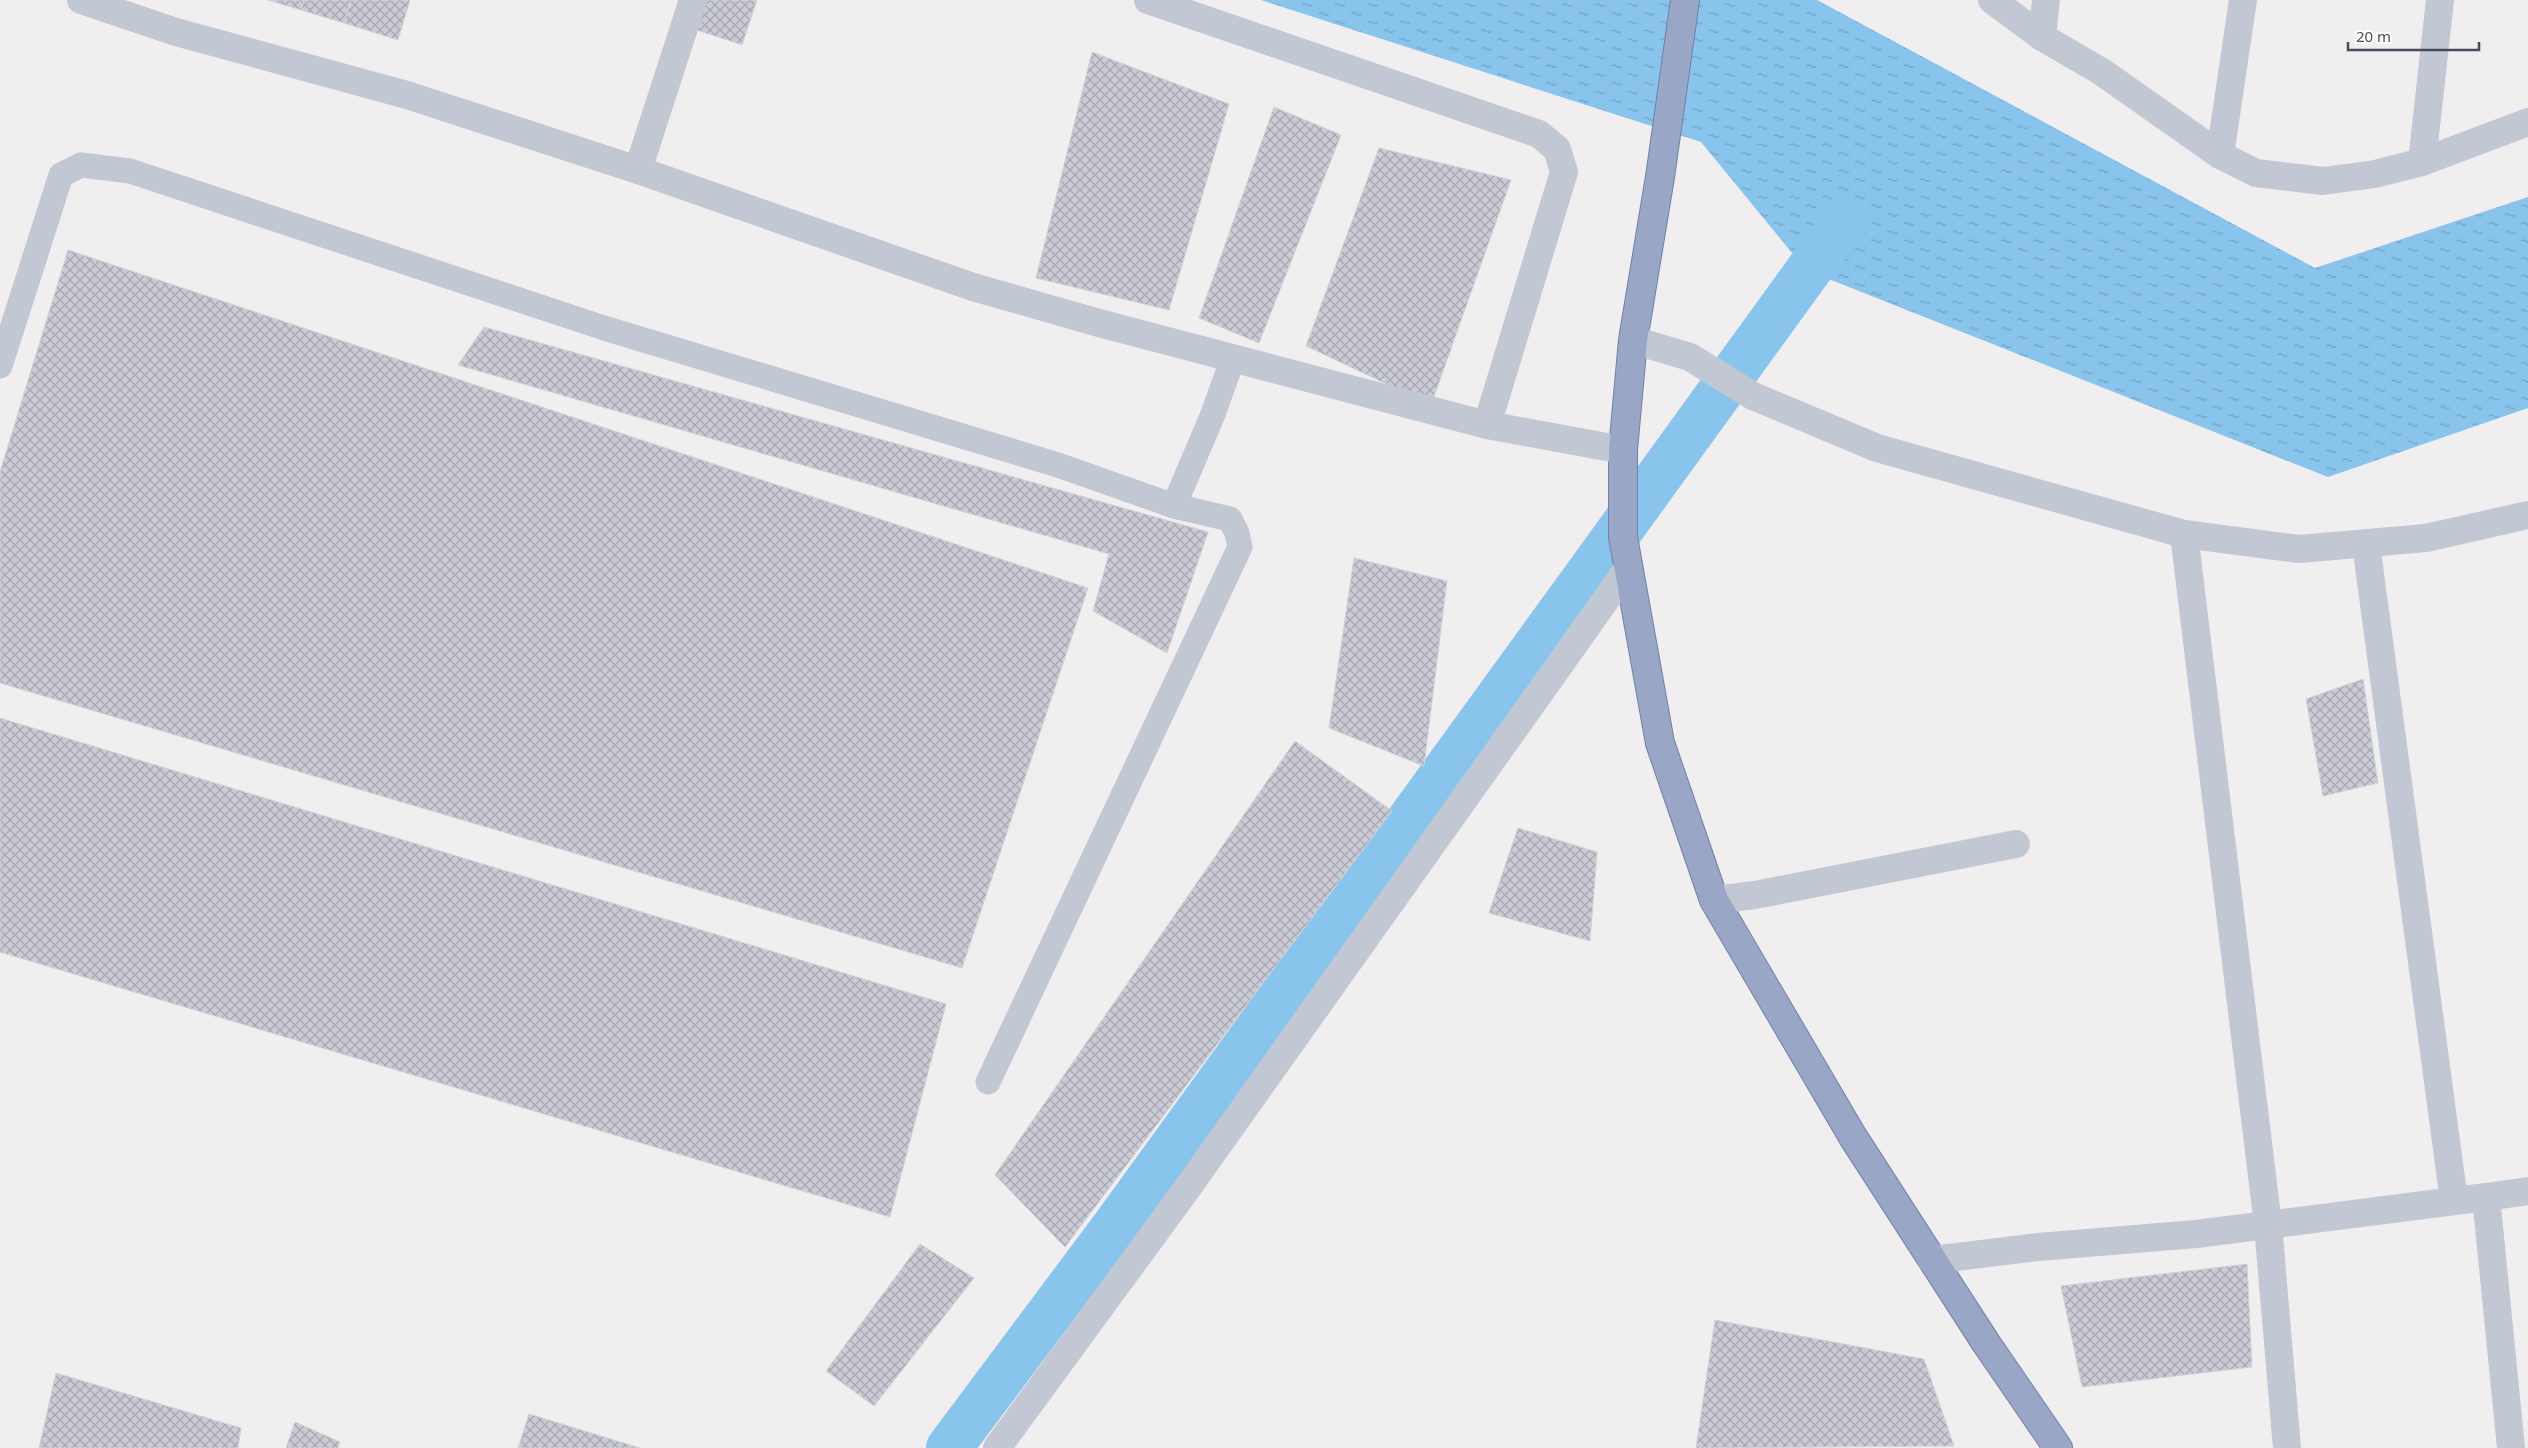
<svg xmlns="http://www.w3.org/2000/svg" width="2528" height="1448" font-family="'Noto Sans',sans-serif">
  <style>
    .water { fill: url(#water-ripples) }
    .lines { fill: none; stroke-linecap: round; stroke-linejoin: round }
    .canal { stroke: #88c4ec; stroke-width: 46 }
    .building { fill: url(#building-cross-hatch); stroke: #d1d2d9 }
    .trunk-casing { stroke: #7080a9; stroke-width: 30 }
    .service { stroke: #c1c7d3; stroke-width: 25 }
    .minor { stroke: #c1c7d3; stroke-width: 28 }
    .trunk { stroke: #99a6c5; stroke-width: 28 }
  </style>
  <defs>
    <pattern id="water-ripples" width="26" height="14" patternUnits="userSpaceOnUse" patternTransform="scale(1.25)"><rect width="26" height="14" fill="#88c4ec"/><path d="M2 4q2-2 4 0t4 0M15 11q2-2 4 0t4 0" fill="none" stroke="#71a1c2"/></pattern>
    <pattern id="building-cross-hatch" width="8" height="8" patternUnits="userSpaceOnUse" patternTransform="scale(1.25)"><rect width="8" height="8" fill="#cacbd4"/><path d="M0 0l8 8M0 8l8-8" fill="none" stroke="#a6a7af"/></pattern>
  </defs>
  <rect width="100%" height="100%" fill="#f0eeee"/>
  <polygon class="water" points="1261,0 1817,0 2315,268 2528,197 2528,408 2328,477 1806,270 1701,142"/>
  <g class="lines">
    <polyline class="canal" points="949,1448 1118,1222 1845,220"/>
  </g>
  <g class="building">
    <polygon points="268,0 304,0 301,10"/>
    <polygon points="304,0 351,0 344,23 301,10"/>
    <polygon points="351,0 410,0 398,40 344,23"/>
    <polygon points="703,0 757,0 742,45 694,29"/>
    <polygon points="1092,52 1229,104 1169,310 1036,278"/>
    <polygon points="1274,107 1341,135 1259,343 1199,318"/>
    <polygon points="1379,148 1511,180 1431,405 1306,346"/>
    <polygon points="68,250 1088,588 962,968 0,683 0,472"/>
    <polygon points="484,327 1208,532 1167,653 1093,611 1109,554 458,365"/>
    <polygon points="1354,558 1447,581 1424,766 1329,728"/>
    <polygon points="2363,679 2378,783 2323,796 2306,699"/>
    <polygon points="0,718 946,1004 890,1217 0,952"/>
    <polygon points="1295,741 1392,811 1065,1247 995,1175"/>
    <polygon points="1518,828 1597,852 1590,941 1489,913"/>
    <polygon points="920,1244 974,1278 874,1406 826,1371"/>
    <polygon points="2247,1264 2252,1367 2082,1387 2061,1286"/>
    <polygon points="1715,1320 1924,1359 1954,1446 1696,1448"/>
    <polygon points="56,1373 241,1428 238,1448 39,1448"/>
    <polygon points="529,1414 640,1448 518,1448"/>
    <polygon points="295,1422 340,1442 338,1448 286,1448"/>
  </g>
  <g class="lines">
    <g class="trunk-casing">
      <polyline id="trunk" points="1685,0 1660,177 1633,340 1623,450 1623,537 1660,743 1714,900 1853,1137 1986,1343 2058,1448"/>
    </g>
    <g class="service">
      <polyline points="0,366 61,175 81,165 130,171 604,328 1058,465 1174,506 1230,519 1237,533 1240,547 988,1082"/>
      <polyline points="1174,506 1213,414 1233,358"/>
    </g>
    <g class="minor">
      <polyline points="81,0 176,32 407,95 638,170 973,287 1099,323 1487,425 1623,450"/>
      <polyline points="1148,0 1539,134 1557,149 1564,172 1487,425"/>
      <polyline points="1992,0 2042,37 2102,72 2220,155 2256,173 2323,181 2375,174 2422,162 2528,122"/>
      <polyline points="2042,37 2046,0"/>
      <polyline points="2220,155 2243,0"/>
      <polyline points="2422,162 2440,0"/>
      <polyline points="638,170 693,0"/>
      <polyline points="1633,340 1690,357 1753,396 1877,448 2184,534 2299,549 2426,538 2528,515"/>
      <polyline points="2184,534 2268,1225 2287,1448"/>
      <polyline points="2366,544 2454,1201"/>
      <polyline points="1714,900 1755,895 2016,844"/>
      <polyline points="1932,1260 2038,1247 2196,1234 2486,1197"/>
      <polyline points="997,1448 1186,1190 1627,570"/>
      <polyline points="2511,1448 2486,1197 2528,1191"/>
    </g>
    <use href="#trunk" class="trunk"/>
  </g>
  <path d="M2348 42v8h131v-8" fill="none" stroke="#464d5b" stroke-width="2.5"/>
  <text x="2356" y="42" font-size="15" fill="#464d5b" stroke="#ffffff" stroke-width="4" paint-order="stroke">20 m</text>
</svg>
